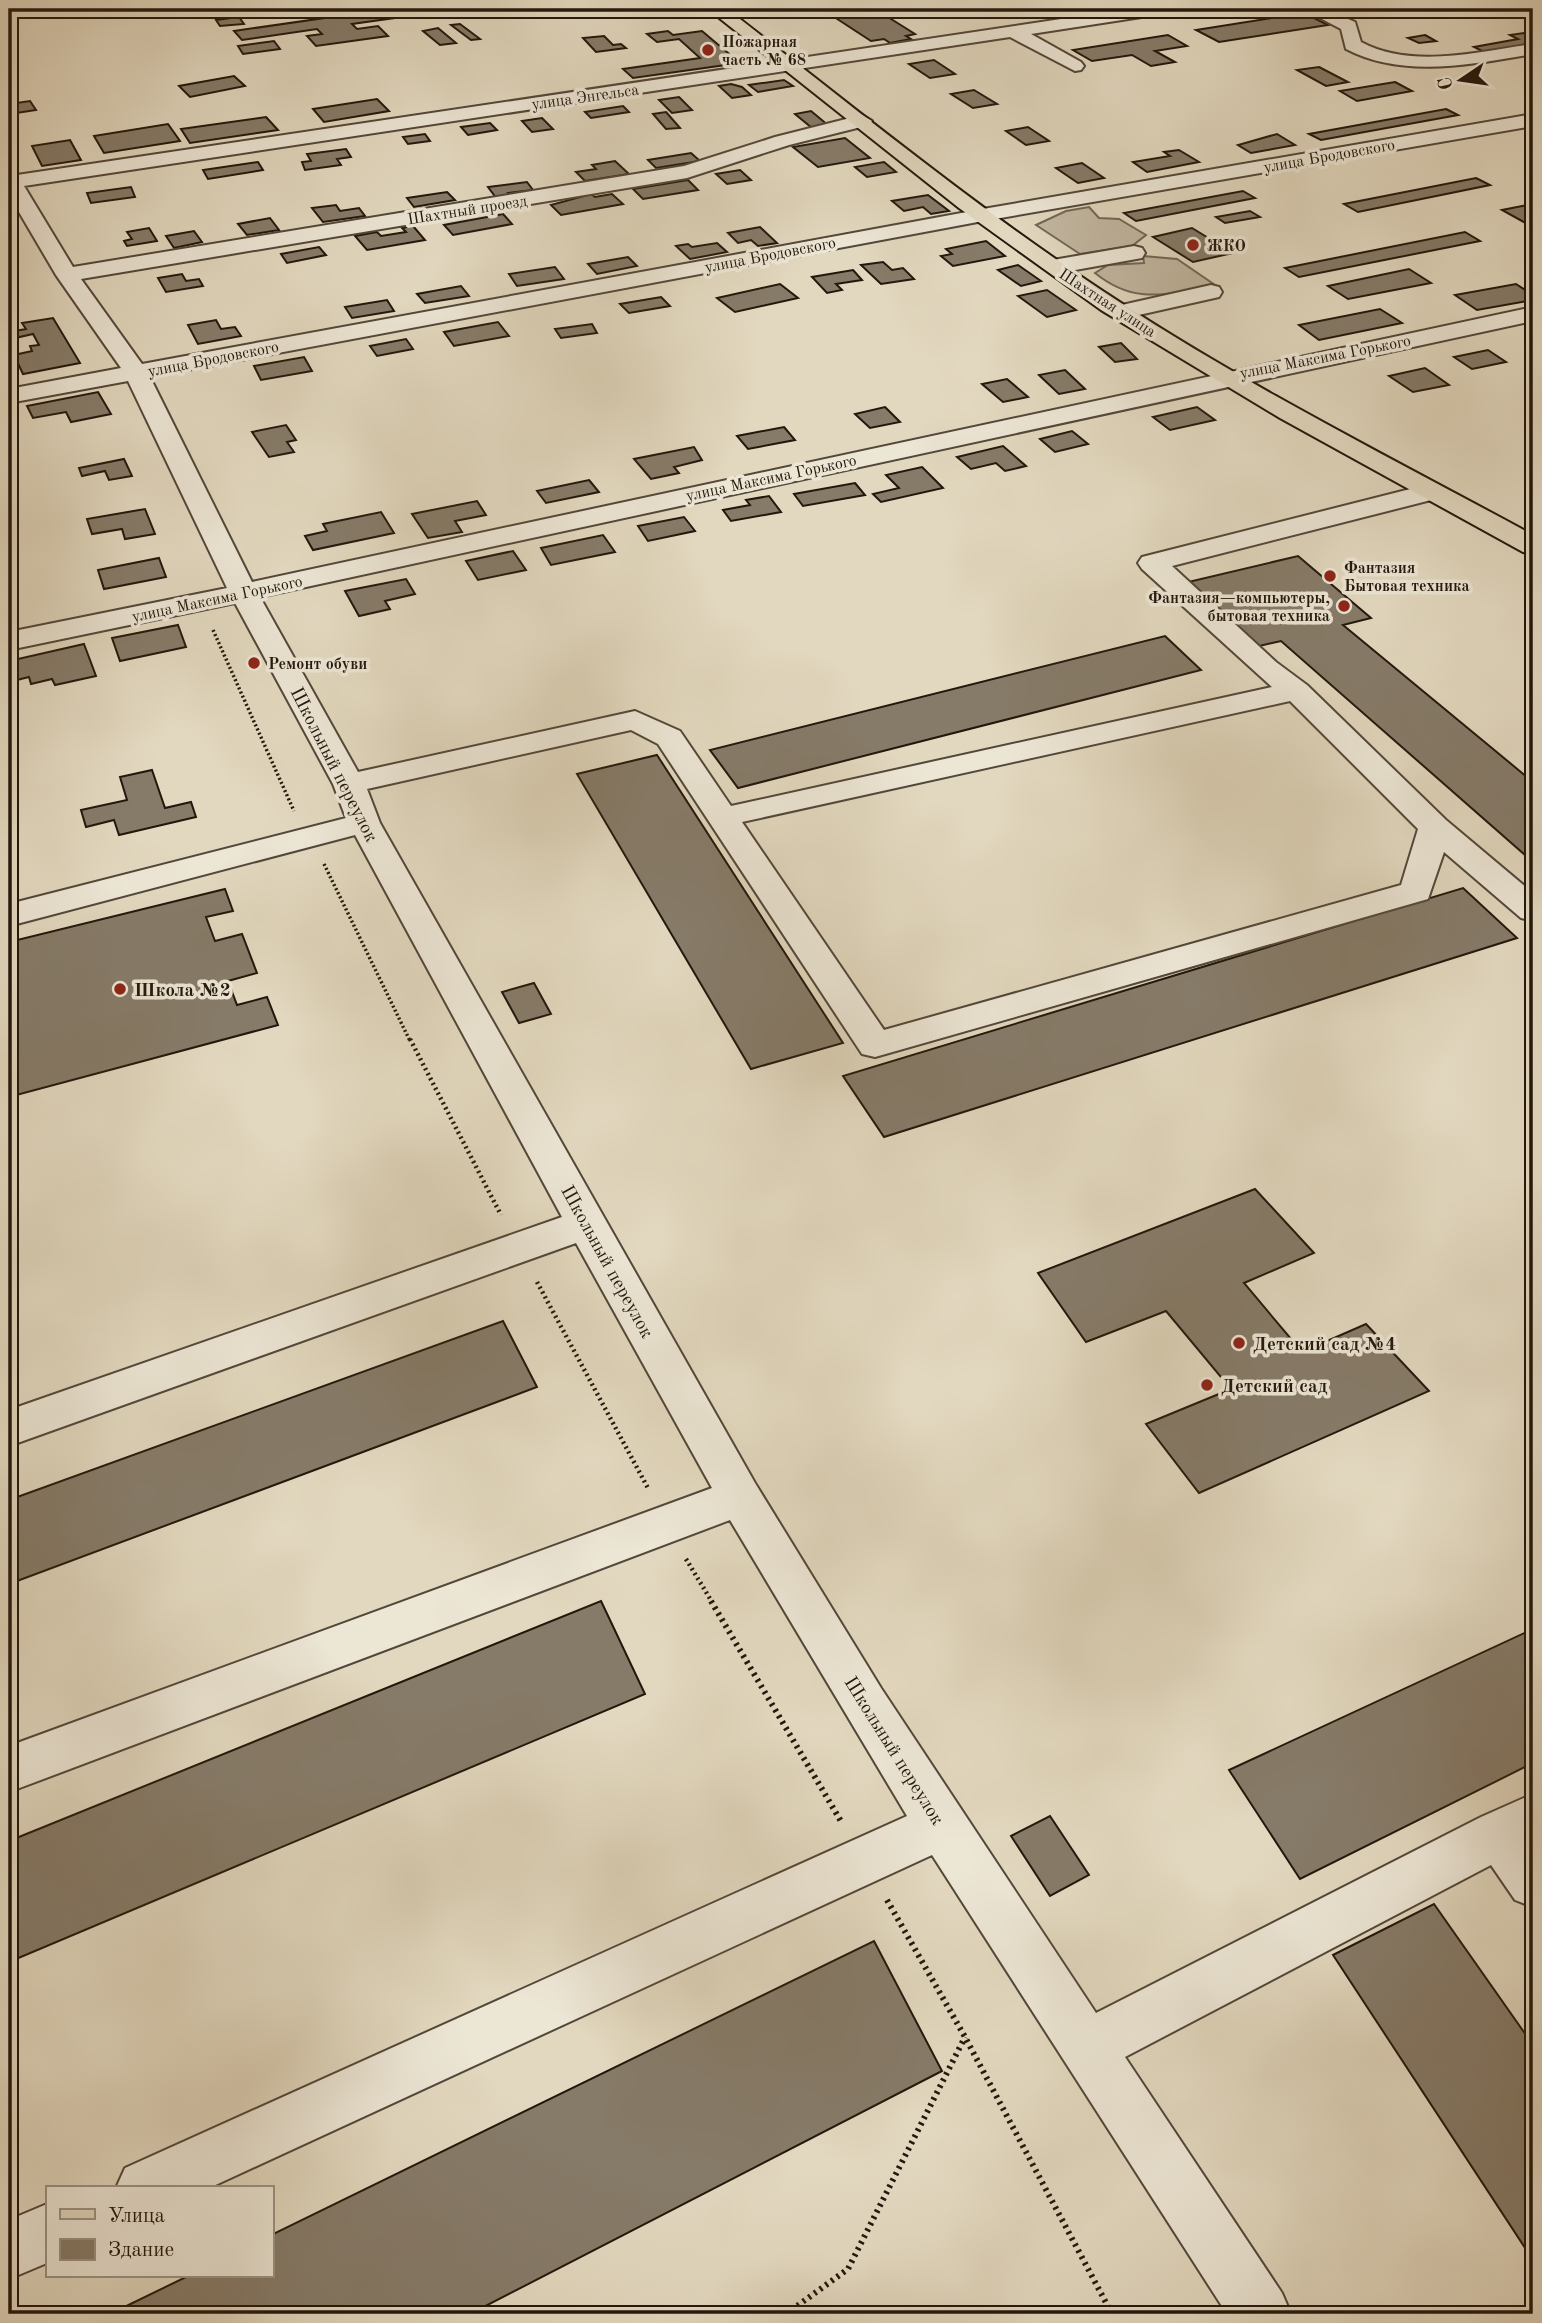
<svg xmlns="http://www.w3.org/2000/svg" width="1542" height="2323" font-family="'Old Standard TT',serif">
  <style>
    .green { fill: #c2b7a1; stroke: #726756; stroke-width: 2 }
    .building { fill: #867b69; stroke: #23170c; stroke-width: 2 }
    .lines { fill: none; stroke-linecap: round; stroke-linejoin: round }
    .minor-casing { stroke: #534739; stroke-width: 4 }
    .major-casing { stroke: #23170c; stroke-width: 4 }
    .path-far2 { stroke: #23170c; stroke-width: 3.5; stroke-dasharray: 2 2.5; stroke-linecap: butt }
    .path-far1 { stroke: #23170c; stroke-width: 4.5; stroke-dasharray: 2 3.5; stroke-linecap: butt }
    .path { stroke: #23170c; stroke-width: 6; stroke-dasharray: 2.5 4.5; stroke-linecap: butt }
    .minor { fill: #ece6d5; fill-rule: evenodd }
    .major { fill: #e2d8bf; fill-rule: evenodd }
    .poi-dot { fill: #8f2418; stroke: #ece6d5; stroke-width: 2.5 }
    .labels { text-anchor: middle; stroke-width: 7; stroke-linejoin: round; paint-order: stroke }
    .far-poi-label { font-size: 16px; font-weight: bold; fill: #23170c; stroke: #ece6d5; text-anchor: start }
    .far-street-label { font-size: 16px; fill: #23170c; stroke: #ece6d5 }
    .street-label { font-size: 19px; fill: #23170c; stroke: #ece6d5 }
    .poi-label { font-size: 19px; font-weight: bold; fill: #23170c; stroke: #ece6d5; text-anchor: start }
  </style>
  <rect width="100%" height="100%" fill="#e2d8bf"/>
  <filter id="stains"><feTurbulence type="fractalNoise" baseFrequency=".00286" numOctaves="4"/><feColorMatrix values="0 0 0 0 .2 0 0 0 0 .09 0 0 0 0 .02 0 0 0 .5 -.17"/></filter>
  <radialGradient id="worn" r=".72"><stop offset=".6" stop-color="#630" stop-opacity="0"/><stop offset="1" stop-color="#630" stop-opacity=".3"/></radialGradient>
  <g class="green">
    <polygon points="1089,207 1099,218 1119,219 1146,235 1132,246 1080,254 1036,225 1066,211"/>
    <path d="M1143,256l34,3 41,28c-50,5 -81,20 -123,-14l13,-8 36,-2z"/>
  </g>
  <g class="building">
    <polygon points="15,9 41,9 45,14 21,17"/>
    <polygon points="387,9 393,9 402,17 352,24 357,29 378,26 388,36 316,46 307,36 322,34 317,29 242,40 234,31"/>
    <polygon points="822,9 875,9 915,34 906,36 911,39 890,43 884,39 871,41"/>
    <polygon points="1357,9 1397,9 1399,10 1369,15"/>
    <polygon points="1304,13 1328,25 1219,42 1196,30"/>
    <polygon points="239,17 244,24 220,26 216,20"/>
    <polygon points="460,24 480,39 471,40 451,25"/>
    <polygon points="438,28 456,43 440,45 423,31"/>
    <polygon points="668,31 673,35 702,31 740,63 633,78 623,69 700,58 679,39 657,42 647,34"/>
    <polygon points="1524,33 1533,37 1533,44 1486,53 1474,47 1518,39 1510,35"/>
    <polygon points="1168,35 1187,46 1155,51 1175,62 1151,66 1132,55 1092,61 1073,50"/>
    <polygon points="1425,35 1436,41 1419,43 1408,38"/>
    <polygon points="604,36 613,45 621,44 626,48 596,52 583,38"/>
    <polygon points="274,41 280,49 243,54 238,46"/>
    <polygon points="934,60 955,74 930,78 909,64"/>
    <polygon points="1319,67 1348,82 1326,86 1297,70"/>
    <polygon points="234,76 245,86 190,97 179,86"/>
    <polygon points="784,80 793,86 758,92 749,85"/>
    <polygon points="1395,82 1412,91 1357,101 1340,91"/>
    <polygon points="731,84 742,87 751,95 732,98 719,86"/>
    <polygon points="974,90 997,104 973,108 951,94"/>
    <polygon points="679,97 692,110 672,113 659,100"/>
    <polygon points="377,99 389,111 324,122 313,109"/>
    <polygon points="30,101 36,110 9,114 9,104"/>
    <polygon points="623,106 629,112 591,118 585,112"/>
    <polygon points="1446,109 1458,115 1321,140 1309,134"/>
    <polygon points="811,111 829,126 812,128 795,114"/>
    <polygon points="666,112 680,128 666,129 653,114"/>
    <polygon points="266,117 278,130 190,143 181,129"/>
    <polygon points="542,118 553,129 532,132 522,121"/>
    <polygon points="490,123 497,130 468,135 461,127"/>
    <polygon points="168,124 180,141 104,153 94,136"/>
    <polygon points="1028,127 1049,141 1026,145 1006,131"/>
    <polygon points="425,134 430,141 408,144 403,137"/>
    <polygon points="1277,134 1295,145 1251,153 1238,145"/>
    <polygon points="845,138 870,158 818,167 793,147"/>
    <polygon points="70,140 81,160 42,166 32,146"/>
    <polygon points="346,149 351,157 337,159 341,165 305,170 302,162 311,161 307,154"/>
    <polygon points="1179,150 1199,162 1147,172 1133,162 1170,156 1164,152"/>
    <polygon points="691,153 700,161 656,168 648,160"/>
    <polygon points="615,161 629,174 585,181 576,172 596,169 592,165"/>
    <polygon points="258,162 263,170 208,179 203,170"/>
    <polygon points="884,162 896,172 867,177 855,167"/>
    <polygon points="1082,163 1104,178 1078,183 1056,168"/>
    <polygon points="740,170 751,180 727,184 716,174"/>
    <polygon points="1476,178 1490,185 1358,212 1344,204"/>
    <polygon points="688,180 698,190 643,199 633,189"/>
    <polygon points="527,182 533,190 508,193 511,198 497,199 488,187"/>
    <polygon points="131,187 135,197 91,203 87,193"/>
    <polygon points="1243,191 1255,198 1136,221 1124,213"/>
    <polygon points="447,192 455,200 414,207 407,198"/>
    <polygon points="591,194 595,197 612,194 623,204 561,215 551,205"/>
    <polygon points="928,195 949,211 931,214 923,207 904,211 892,201"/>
    <polygon points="1533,204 1531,226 1502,210"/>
    <polygon points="336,205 340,211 359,208 365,216 323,222 312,208"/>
    <polygon points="1250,211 1260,217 1225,223 1216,217"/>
    <polygon points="503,214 512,224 453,235 444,225"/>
    <polygon points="270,218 279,230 247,235 238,224"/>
    <polygon points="413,226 425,240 367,250 355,236 377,232 381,236 406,232 402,228"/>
    <polygon points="760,227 777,243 758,246 751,240 738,243 728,233"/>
    <polygon points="149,228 157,241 127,246 124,241 132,239 127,232"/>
    <polygon points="1192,228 1233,253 1193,262 1153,237"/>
    <polygon points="194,231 202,242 174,248 166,236"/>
    <polygon points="1465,232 1480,241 1299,277 1285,268"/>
    <polygon points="986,241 1005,256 953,266 941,256 952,254 946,249"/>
    <polygon points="717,243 727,252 690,259 676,246 688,244 692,247"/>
    <polygon points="319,247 326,255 287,263 281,254"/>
    <polygon points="628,257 637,266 597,274 588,264"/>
    <polygon points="883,262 892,270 903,268 914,279 881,284 861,265"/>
    <polygon points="1018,265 1041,281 1021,286 998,270"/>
    <polygon points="555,267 564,279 517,286 509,274"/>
    <polygon points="1409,269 1431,283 1348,299 1328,286"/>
    <polygon points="853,270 862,280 836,284 842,290 827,293 812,277"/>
    <polygon points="182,274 186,281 199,279 203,286 166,292 158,278"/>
    <polygon points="780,284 798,298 735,312 717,298"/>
    <polygon points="1516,284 1533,295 1533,300 1477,310 1455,295"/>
    <polygon points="461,286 469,296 425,303 417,294"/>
    <polygon points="1047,290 1076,310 1047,317 1018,296"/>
    <polygon points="661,297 670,306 629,313 620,304"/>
    <polygon points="387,300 394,311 352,318 345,307"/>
    <polygon points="1380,309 1402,323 1319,340 1299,325"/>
    <polygon points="53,318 80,363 23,374 14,355 32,351 30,346 39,345 33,334 11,339 9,332 26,329 22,323"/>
    <polygon points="216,320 221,329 235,327 241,336 198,344 188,325"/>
    <polygon points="498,322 509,336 454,346 444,332"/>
    <polygon points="592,324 597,333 561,338 555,329"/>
    <polygon points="406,339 413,349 377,356 370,346"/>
    <polygon points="1121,343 1137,359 1115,362 1099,347"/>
    <polygon points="1488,350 1506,362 1472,369 1454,357"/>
    <polygon points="304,357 312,371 261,380 254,366"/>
    <polygon points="1425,368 1449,385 1413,392 1389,376"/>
    <polygon points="1065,370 1085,389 1059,394 1039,375"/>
    <polygon points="1007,379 1028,397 1003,402 982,384"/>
    <polygon points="98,392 111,414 71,422 66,412 33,418 27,406"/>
    <polygon points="885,407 900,422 870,428 855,414"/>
    <polygon points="1197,407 1215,420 1170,430 1153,417"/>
    <polygon points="286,425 296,440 287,442 294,452 269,457 252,432"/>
    <polygon points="784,427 795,440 748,449 737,436"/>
    <polygon points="1072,431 1088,444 1055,452 1040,439"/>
    <polygon points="1003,446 1026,466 1005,471 996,463 971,469 957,457"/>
    <polygon points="694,447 702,460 674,467 679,473 651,479 634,459"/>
    <polygon points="124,459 132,476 109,480 105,471 82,476 79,468"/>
    <polygon points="922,467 943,488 881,502 873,494 899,488 886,475"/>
    <polygon points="589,480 599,492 546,503 537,491"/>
    <polygon points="855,483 865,495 803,506 794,494"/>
    <polygon points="769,496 781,512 731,521 723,510 750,505 746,500"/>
    <polygon points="477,501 486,515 455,521 462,532 428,538 412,514"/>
    <polygon points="145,509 155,534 125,539 122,529 92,534 87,519"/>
    <polygon points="381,512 394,533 313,550 305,536 327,531 323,524"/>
    <polygon points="684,517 695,531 648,541 638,526"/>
    <polygon points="603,535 615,552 551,565 541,548"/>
    <polygon points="513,551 526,570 478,580 466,561"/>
    <polygon points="1298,556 1371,618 1343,625 1533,782 1533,862 1281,641 1255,647 1184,583"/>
    <polygon points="159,558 166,577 104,589 98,570"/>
    <polygon points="406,579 415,594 385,601 390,609 359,616 345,591"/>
    <polygon points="178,625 186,647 120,661 112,638"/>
    <polygon points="1165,636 1201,670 738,788 710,750"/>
    <polygon points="84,644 96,676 55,685 52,679 31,684 29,677 9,682 9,661"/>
    <polygon points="657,755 843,1043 751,1069 577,774"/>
    <polygon points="152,770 165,808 191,802 196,817 119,835 114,820 86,827 81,810 127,800 120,777"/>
    <polygon points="1463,888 1517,938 884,1137 843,1076"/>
    <polygon points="225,889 233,911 206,917 215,941 242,934 257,973 228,981 237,1005 267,997 278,1025 9,1097 9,942"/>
    <polygon points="534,983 551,1014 519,1023 502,992"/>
    <polygon points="1255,1189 1314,1253 1244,1283 1302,1352 1366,1324 1429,1391 1199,1493 1146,1424 1231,1389 1166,1311 1086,1342 1038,1273"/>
    <polygon points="503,1321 537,1387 9,1584 9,1500"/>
    <polygon points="601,1601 645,1694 9,1962 9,1841"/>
    <polygon points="1533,1629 1533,1763 1300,1879 1229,1770"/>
    <polygon points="1050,1816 1089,1875 1050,1896 1011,1836"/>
    <polygon points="1434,1904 1533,2045 1533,2260 1333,1955"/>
    <polygon points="874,1941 942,2071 470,2314 110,2314 188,2276 271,2276 271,2235"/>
  </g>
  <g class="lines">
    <g class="minor-casing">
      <g id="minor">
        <path d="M1128,9h42l-9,5 -130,20 50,28 3,4 -3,4 -6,1 -65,-34 -986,149 49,81 611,-101 91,-29 87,-22 10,6 -3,4 -80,20 -102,33 -606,101 61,85 841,-155 550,-95v12l-550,95 -833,156 102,205 1281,-275v14l-1273,276 98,175 277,-61 45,20 51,75 541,-119 -130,-118 -4,-6 4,-6 288,-73 9,2 4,6 -4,6 -267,68 104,96 31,23 139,135 87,73v28l-12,-3 -77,-66 -16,47 -553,158 -13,-3 -204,-310 -27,-14 -264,59 13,34 375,660 126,205 215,325 385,-196 52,-23v113l-18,-7 -24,-35 -366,192 157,236 9,21h-64l-295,-459 -723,333h-93l9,-20 782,-352 -177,-296 -721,272v-46l703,-258 -136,-245 -567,203v-36l553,-193 -207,-382 -346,91v-22l337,-86 -13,-34 -98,-181 -226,47v-18l218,-44 -99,-207 -119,22v-14l112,-21 -65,-93 -47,-80v-23l8,3zM1290,701l128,128 -17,56 -517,145 -142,-208z"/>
        <path d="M1303,9h22l30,13 6,20c50,27 118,10 172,2v10c-61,10 -130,25 -187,-5l-5,-20z"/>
        <polygon points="1134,246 1142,248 1145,253 1142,258 1053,274 1042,267 1053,260"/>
        <polygon points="1211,285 1219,287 1222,292 1219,297 1121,319 1110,312 1113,307"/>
        <polygon points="47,2204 47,2263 9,2279 9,2220"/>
      </g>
    </g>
    <g class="major-casing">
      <path id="major" d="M708,9h19c128,99 254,203 391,292 133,87 275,158 415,234v19l-10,-2 -243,-134 -179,-108 -142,-102z"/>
    </g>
    <g class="path-far2">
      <polyline points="213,630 294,811"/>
      <polyline points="324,864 410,1041"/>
    </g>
    <g class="path-far1">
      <polyline points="410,1039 501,1215"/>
      <polyline points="537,1282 649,1490"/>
      <polyline points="686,1559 712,1602"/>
    </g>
    <g class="path">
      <polyline points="711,1601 842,1823"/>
      <polyline points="887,1900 965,2037 1112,2314"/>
      <polyline points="786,2314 848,2269 965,2037"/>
    </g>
    <use href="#minor" class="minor"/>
    <use href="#major" class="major"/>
  </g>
  <g class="poi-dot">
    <circle cx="708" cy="50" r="7"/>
    <circle cx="1193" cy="245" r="7"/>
    <circle cx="1330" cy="576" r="7"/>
    <circle cx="1344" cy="606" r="7"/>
    <circle cx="254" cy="663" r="7"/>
    <circle cx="120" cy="989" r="7"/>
    <circle cx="1239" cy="1343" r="7"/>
    <circle cx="1207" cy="1385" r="7"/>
  </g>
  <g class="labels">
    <g class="far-poi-label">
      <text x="722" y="47">Пожарная<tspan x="722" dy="18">часть № 68</tspan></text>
      <text x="1207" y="251">ЖКО</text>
      <text x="1344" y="573">Фантазия<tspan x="1344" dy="18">Бытовая техника</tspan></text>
      <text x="1330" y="603" text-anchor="end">Фантазия—компьютеры,<tspan x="1330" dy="18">бытовая техника</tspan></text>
      <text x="268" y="669">Ремонт обуви</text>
    </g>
    <g class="far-street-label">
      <text transform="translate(585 96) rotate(-8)" y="6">улица Энгельса</text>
      <text transform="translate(1329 155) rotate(-10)" y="6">улица Бродовского</text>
      <text transform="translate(467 209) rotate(-9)" y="6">Шахтный проезд</text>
      <text transform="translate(770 254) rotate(-11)" y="6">улица Бродовского</text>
      <text transform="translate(1108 302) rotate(33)" y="6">Шахтная улица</text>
      <text transform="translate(1325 356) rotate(-11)" y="6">улица Максима Горького</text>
      <text transform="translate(213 358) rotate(-11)" y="6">улица Бродовского</text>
      <text transform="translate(771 477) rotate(-12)" y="6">улица Максима Горького</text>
      <text transform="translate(217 598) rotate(-12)" y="6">улица Максима Горького</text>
    </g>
    <g class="street-label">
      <text transform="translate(335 764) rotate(63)" y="7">Школьный переулок</text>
      <text transform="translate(608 1261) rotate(61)" y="7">Школьный переулок</text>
      <text transform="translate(895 1750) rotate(58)" y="7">Школьный переулок</text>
    </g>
    <g class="poi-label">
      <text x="134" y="996">Школа №2</text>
      <text x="1253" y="1350">Детский сад №4</text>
      <text x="1221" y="1392">Детский сад</text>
    </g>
  </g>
  <rect width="1542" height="2323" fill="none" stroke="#e2d8bf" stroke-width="35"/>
  <rect x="10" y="10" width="1521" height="2302" fill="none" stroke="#23170c" stroke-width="3.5"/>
  <rect x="18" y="18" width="1507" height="2288" fill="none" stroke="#23170c" stroke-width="2"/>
  <rect x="46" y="2186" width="228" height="91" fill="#ece6d5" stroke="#9c9385" stroke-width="2"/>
  <rect x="60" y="2209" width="35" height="10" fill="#e2d8bf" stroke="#9c9385" stroke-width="2"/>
  <text x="108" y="2222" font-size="21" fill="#23170c">Улица</text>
  <rect x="60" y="2239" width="35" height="21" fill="#867b69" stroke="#9c9385" stroke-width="2"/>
  <text x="108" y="2256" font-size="21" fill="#23170c">Здание</text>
  <g transform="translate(1461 80) rotate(257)" stroke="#ece6d5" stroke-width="5" paint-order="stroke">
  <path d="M0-5L12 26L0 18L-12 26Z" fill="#23170c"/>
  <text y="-10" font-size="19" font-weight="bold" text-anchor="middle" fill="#23170c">С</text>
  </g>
  <rect width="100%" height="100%" filter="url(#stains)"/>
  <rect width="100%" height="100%" fill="url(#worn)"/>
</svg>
